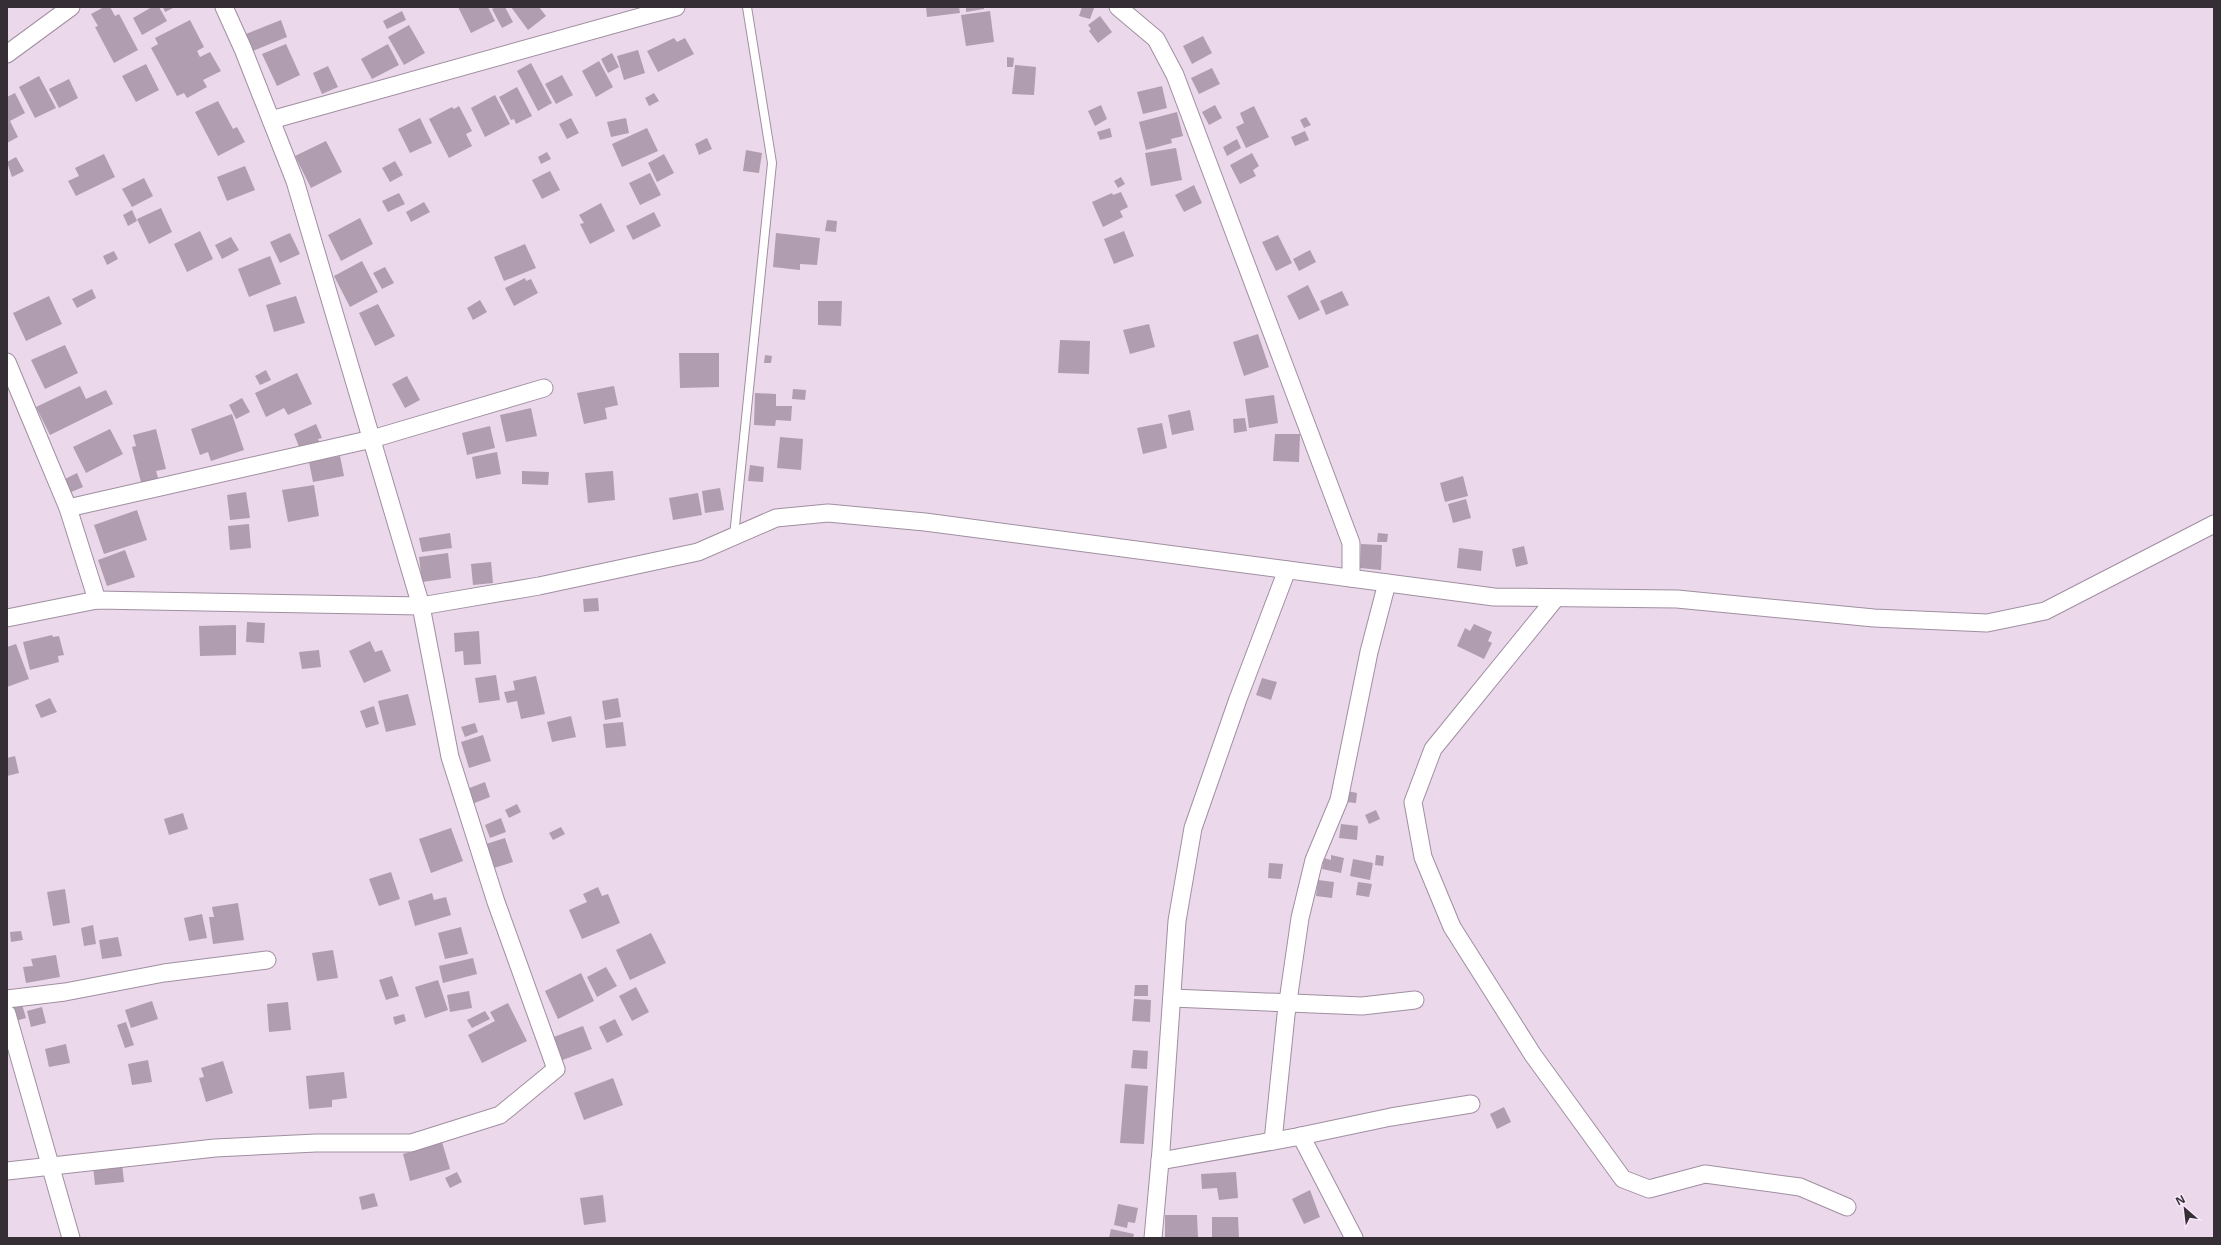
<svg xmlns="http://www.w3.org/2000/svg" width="2221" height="1245" font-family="'Noto Sans',sans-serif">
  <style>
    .building { fill: #b09eb0 }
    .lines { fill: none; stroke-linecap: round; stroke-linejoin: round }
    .lane-casing { stroke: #a08fa1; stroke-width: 10 }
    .street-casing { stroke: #a08fa1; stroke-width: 19 }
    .lane { stroke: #fff; stroke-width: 8 }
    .street { stroke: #fff; stroke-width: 17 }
  </style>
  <rect width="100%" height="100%" fill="#ebd8eb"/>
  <g class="building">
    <polygon points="104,7 110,7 115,16 119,14 138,50 114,63 95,27 98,26 91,14"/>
    <polygon points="152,7 159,7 167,21 142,35 133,18"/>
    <polygon points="163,7 175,7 165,12"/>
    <polygon points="458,7 488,7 495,21 471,33"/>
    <polygon points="496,7 505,7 513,22 502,28 492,9"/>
    <polygon points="511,7 539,7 546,16 528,30"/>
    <polygon points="926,7 959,7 960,13 927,17"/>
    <polygon points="966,7 984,7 984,9 966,12"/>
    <polygon points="1082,7 1094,8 1090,19 1079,16"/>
    <polygon points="402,11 406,20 387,29 383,21"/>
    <polygon points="990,11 994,42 966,46 961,15"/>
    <polygon points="1100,16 1112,32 1098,43 1089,31 1091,29 1088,25"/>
    <polygon points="190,20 204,47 197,51 200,57 210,52 221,71 203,80 207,87 187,98 184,93 177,96 151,48 158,44 155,38"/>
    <polygon points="281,20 287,37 253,51 246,34"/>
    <polygon points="409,25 425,53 404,65 388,37"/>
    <polygon points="1203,36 1212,53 1192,64 1183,46"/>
    <polygon points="674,38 677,42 685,38 694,54 658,72 647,51"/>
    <polygon points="286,44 300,75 277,86 262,54"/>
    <polygon points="388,44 399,65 372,79 361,59"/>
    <polygon points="638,50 645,73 624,80 617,56"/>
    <polygon points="612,53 619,67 608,73 601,59"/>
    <polygon points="1007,57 1014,58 1013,67 1007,67"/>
    <polygon points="599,61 613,87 596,97 582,71"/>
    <polygon points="531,63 552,103 538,111 517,71"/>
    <polygon points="146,64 159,90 136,102 122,76"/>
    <polygon points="1015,65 1036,67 1034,95 1012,94"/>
    <polygon points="328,66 338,87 322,94 313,73"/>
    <polygon points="1212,68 1220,84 1199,94 1191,78"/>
    <polygon points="562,75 573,95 556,104 545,84"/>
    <polygon points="39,76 56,108 35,118 19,87"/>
    <polygon points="69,79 78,98 59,108 49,89"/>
    <polygon points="1162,86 1167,108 1143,114 1137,92"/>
    <polygon points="517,87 532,116 516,124 514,119 511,120 499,97"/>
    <polygon points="15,93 25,113 10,121 18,137 7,143 7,97"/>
    <polygon points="654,93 659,101 649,106 645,98"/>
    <polygon points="495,95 510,124 485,137 471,108"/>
    <polygon points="218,101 233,129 237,127 245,142 218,156 195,112"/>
    <polygon points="1101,105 1107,119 1095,126 1088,111"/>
    <polygon points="1215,105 1222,118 1209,125 1202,112"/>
    <polygon points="459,106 472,131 466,134 472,146 449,158 429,119 452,107 454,109"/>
    <polygon points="1254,106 1269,137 1246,148 1236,127 1244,123 1240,113"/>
    <polygon points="1177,112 1183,136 1171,139 1172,143 1146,150 1139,122"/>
    <polygon points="1306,117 1311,125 1304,128 1300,120"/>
    <polygon points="420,118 432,143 410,153 398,129"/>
    <polygon points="571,118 579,133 567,139 559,124"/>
    <polygon points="626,118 629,133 611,137 607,122"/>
    <polygon points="647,128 658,151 622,167 612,144"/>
    <polygon points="1110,128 1112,137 1100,140 1097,132"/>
    <polygon points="1305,131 1309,140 1295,146 1291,137"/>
    <polygon points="707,138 712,149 699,155 695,144"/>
    <polygon points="1237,139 1241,148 1227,156 1223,147"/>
    <polygon points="326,141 342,172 311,188 295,156"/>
    <polygon points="1176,148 1182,180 1151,186 1145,153"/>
    <polygon points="746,150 762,153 759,173 743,171"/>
    <polygon points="547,152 551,159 541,164 538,157"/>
    <polygon points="1252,153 1259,166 1253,170 1256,176 1240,184 1230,165"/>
    <polygon points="104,154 115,177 76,196 68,181 79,176 75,168"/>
    <polygon points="664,154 674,173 657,182 648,163"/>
    <polygon points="16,157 24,171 12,177 7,162"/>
    <polygon points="395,161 403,175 390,182 382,168"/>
    <polygon points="245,166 255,190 227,201 217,177"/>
    <polygon points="550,171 560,190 542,199 532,180"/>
    <polygon points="650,173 661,195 640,205 629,183"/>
    <polygon points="1121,177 1125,184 1118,188 1114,181"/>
    <polygon points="144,178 153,196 132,207 122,189"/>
    <polygon points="1194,185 1202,203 1184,212 1175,195"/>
    <polygon points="1121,192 1128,207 1120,211 1123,217 1103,227 1092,202 1112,193 1113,195"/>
    <polygon points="399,193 405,204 388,212 382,201"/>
    <polygon points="424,202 430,212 411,222 406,212"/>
    <polygon points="601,203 615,231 590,244 580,224 584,223 579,215"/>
    <polygon points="161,208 172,232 149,244 137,219"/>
    <polygon points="132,210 137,221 128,226 123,215"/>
    <polygon points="654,212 661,226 633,240 626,226"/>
    <polygon points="360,218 373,244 341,261 328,235"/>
    <polygon points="827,220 837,221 836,232 825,231"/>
    <polygon points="200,231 213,259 187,272 174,244"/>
    <polygon points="1124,231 1134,256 1114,264 1104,239"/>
    <polygon points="290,233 300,254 280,263 270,242"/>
    <polygon points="776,233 820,238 817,265 800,264 800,270 773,267"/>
    <polygon points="1278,235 1292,263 1276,271 1262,242"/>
    <polygon points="231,237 239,250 222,259 215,245"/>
    <polygon points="525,244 536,268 504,281 494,257"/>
    <polygon points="1310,250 1316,262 1299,271 1293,259"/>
    <polygon points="114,251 118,259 107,265 103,256"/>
    <polygon points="270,256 281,284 249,297 238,269"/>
    <polygon points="362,261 378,292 350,307 334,276"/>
    <polygon points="385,267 394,283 382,289 373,273"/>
    <polygon points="525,278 526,281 531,279 538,293 514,306 505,288"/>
    <polygon points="1308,285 1320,310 1299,320 1287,296"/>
    <polygon points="92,289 96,298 77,308 72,299"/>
    <polygon points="1342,291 1349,305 1326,315 1320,301"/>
    <polygon points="49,296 62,324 26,341 13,313"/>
    <polygon points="296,296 305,323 274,332 266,305"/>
    <polygon points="480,300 487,312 473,320 467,308"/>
    <polygon points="818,301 842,301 841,326 818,325"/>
    <polygon points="378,304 395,336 375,346 359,313"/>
    <polygon points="1149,324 1155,347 1130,354 1123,330"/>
    <polygon points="1258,334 1269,367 1244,376 1233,342"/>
    <polygon points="1060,340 1090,341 1089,374 1058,373"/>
    <polygon points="65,345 78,373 45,389 31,360"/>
    <polygon points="679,353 719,353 719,387 680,388"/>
    <polygon points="765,355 772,356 771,363 764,363"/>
    <polygon points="266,370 271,380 260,385 255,376"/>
    <polygon points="297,373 312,404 288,415 284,408 266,417 255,393"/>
    <polygon points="407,376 420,400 405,408 392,384"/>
    <polygon points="80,386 86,399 106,390 113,404 50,435 36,407"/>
    <polygon points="614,386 618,405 605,408 607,419 584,424 577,393"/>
    <polygon points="793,389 806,390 805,400 792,399"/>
    <polygon points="755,393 776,394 776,406 792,406 791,421 776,420 775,426 754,425"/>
    <polygon points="1274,395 1278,423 1249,428 1245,399"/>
    <polygon points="242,398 250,412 236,419 229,405"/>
    <polygon points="531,408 537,436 506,442 500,415"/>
    <polygon points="1190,410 1194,430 1172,435 1168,415"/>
    <polygon points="232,414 244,450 211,461 208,452 200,455 191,429"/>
    <polygon points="1245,418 1247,431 1234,433 1233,419"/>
    <polygon points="1162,423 1167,448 1143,454 1137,428"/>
    <polygon points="316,424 322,438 318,439 320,443 301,452 294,434"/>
    <polygon points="490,426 495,448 467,455 462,433"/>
    <polygon points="110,429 123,454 86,473 73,447"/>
    <polygon points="156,429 166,469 156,471 159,481 142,486 132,447 136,446 133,435"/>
    <polygon points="1275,434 1300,434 1299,462 1273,461"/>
    <polygon points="780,437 803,439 801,470 777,468"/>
    <polygon points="497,452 501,474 476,479 472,457"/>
    <polygon points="340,456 344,476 313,482 309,462"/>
    <polygon points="750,465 764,467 763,482 748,481"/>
    <polygon points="522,471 549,472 548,485 522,484"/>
    <polygon points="613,471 615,500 588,503 585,473"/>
    <polygon points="77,473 83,487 69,493 63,480"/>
    <polygon points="1463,476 1468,496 1445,502 1440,483"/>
    <polygon points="314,485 319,516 288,522 282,490"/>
    <polygon points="720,488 724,510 705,513 702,491"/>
    <polygon points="246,492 250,518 230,520 227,495"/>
    <polygon points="698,493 702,515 673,520 669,498"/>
    <polygon points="1466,499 1471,518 1453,523 1448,504"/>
    <polygon points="137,510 147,540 104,554 94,525"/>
    <polygon points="249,524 251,548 230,550 228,526"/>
    <polygon points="450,533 452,548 422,552 419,538"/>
    <polygon points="1378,533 1388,534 1387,542 1377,542"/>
    <polygon points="1361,544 1382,545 1381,570 1360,568"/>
    <polygon points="1524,546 1528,564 1516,567 1512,549"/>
    <polygon points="1459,548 1483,551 1481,571 1457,568"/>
    <polygon points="125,550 135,577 107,586 98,560"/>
    <polygon points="448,553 451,578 422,582 419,557"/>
    <polygon points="491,562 493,583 473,585 471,564"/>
    <polygon points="598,598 599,611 584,612 583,599"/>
    <polygon points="247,622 265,623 264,643 246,642"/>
    <polygon points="1474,624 1492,632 1488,641 1492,643 1484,659 1457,646 1465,628 1470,631"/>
    <polygon points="236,625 236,655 200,656 199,626"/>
    <polygon points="479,631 481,664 464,665 463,651 455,652 454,633"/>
    <polygon points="52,635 53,637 59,636 64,655 58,656 59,662 30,670 23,642"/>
    <polygon points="370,641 375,652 382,650 391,671 364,683 349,651"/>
    <polygon points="16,644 29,679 7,687 7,647"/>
    <polygon points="319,650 321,667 302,669 299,652"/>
    <polygon points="496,675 500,700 479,703 475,678"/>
    <polygon points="536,676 545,714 521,719 517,701 507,703 504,692 515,690 513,681"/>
    <polygon points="1262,678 1277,682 1271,700 1256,695"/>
    <polygon points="408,694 416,725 386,732 378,701"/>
    <polygon points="50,698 57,712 41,718 35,705"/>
    <polygon points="618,698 621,717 605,720 602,701"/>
    <polygon points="374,706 379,724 366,728 360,711"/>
    <polygon points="571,716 576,737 552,742 547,722"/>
    <polygon points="623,722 626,746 606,748 603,724"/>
    <polygon points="475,723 478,732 465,737 461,727"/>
    <polygon points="483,735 491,761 469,768 461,742"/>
    <polygon points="15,756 19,773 7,776 7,758"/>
    <polygon points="485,782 490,797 472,804 467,789"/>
    <polygon points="1347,791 1357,793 1356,803 1346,802"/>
    <polygon points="517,804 521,812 509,818 505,810"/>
    <polygon points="1376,810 1380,819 1369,824 1365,815"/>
    <polygon points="183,813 188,829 169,835 164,819"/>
    <polygon points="501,818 506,832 490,838 485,825"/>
    <polygon points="1341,824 1358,826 1357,840 1339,838"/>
    <polygon points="561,827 565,834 553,840 549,833"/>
    <polygon points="451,828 463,861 431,873 419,839"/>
    <polygon points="505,838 513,862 494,868 486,844"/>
    <polygon points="1331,855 1344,858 1341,873 1322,869 1324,858 1331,860"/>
    <polygon points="1376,855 1384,856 1383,866 1375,865"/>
    <polygon points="1353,859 1373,863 1370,880 1350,876"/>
    <polygon points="1269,863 1283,864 1281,879 1268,878"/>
    <polygon points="391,872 400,899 379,906 369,879"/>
    <polygon points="1318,880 1334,882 1332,898 1316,896"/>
    <polygon points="1358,882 1372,884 1369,897 1356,895"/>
    <polygon points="598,887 602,896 608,894 620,923 582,939 569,910 587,902 583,894"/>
    <polygon points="65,889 70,923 53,926 47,892"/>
    <polygon points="432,893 434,900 446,897 451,915 415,926 408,901"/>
    <polygon points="238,903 244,940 213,944 209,917 214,917 212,907"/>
    <polygon points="202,914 207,938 189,941 184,918"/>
    <polygon points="93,925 96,944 84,946 81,928"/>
    <polygon points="461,927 468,954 445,959 438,933"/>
    <polygon points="21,931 23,940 11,942 10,932"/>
    <polygon points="651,933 666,963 630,980 616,950"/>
    <polygon points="118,937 122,956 102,959 99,940"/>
    <polygon points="333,950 338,978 317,981 312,953"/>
    <polygon points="56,955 60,977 26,983 23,967 33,966 31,959"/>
    <polygon points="473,958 477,974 443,983 439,966"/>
    <polygon points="606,967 617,986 597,997 587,977"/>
    <polygon points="581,973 594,1001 558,1019 545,991"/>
    <polygon points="392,976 399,996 386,1000 379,980"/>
    <polygon points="438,980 448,1010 425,1018 415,987"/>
    <polygon points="1135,985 1148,985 1148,996 1134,996"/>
    <polygon points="636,987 649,1012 632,1021 619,996"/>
    <polygon points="469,991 472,1008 450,1012 447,995"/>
    <polygon points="1134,999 1151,1000 1150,1022 1132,1021"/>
    <polygon points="21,1001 26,1018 15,1021 10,1004"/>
    <polygon points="152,1001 158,1019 131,1028 125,1010"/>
    <polygon points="288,1002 291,1030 269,1032 267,1004"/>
    <polygon points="508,1003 527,1041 482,1063 468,1035 495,1021 490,1012"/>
    <polygon points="42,1007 46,1023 31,1027 27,1011"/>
    <polygon points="485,1011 490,1019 472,1028 467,1020"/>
    <polygon points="404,1014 406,1021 395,1025 393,1017"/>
    <polygon points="615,1019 623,1035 607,1043 599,1027"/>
    <polygon points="126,1022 134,1045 125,1048 117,1025"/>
    <polygon points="583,1026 592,1049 560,1061 551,1038"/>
    <polygon points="66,1044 70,1063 49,1067 45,1049"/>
    <polygon points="1133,1050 1148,1051 1147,1069 1131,1068"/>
    <polygon points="148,1060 152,1082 132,1085 128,1064"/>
    <polygon points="223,1061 233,1093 206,1102 199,1078 204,1077 201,1068"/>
    <polygon points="344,1072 347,1098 332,1100 332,1107 309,1109 306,1076"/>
    <polygon points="613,1078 623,1105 584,1120 574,1093"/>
    <polygon points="1125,1084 1148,1086 1144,1144 1120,1143"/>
    <polygon points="1504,1107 1511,1122 1497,1129 1490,1114"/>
    <polygon points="442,1142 450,1169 410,1181 403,1154"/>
    <polygon points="122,1163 124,1182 95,1185 93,1166"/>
    <polygon points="457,1172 462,1182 450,1188 445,1178"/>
    <polygon points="1236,1172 1238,1198 1219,1200 1217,1188 1202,1189 1201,1174"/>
    <polygon points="1310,1190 1320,1217 1304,1224 1292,1199"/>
    <polygon points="374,1193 378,1206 362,1210 359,1197"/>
    <polygon points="603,1195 606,1222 584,1225 580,1198"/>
    <polygon points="1118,1204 1138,1208 1135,1223 1128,1222 1127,1228 1114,1225"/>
    <polygon points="1165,1215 1197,1215 1198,1238 1165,1238"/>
    <polygon points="1212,1217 1238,1217 1239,1238 1212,1238"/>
    <polygon points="1111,1229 1134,1234 1133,1238 1109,1238"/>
  </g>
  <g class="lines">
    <g class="lane-casing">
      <polyline id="lane" points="734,536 772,163 747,7"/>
    </g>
    <g class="street-casing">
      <g id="street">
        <polyline points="1118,7 1156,39 1175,75 1351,543 1351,578"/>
        <polyline points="7,54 71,7"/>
        <polyline points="271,120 676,7"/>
        <polyline points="7,362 68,508 97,600"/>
        <polyline points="68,508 372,439 544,388"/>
        <polyline points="1556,598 1433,749 1413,802 1423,857 1452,927 1533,1055 1623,1179 1649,1189 1705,1174 1800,1187 1847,1207"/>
        <polyline points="7,618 97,600 421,606 539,586 698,552 776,518 828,513 925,522 1494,597 1677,599 1874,618 1987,623 2045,611 2214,524"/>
        <polyline points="1172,998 1362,1006 1415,1000"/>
        <polyline points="7,999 65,992 164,973 267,960"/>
        <polyline points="7,1014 71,1238"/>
        <polyline points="1301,1136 1354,1238"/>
        <polyline points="1273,1141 1286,1015 1300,918 1314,860 1339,800 1369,652 1387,583"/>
        <polyline points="1160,1161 1296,1137 1391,1117 1471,1104"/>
        <polyline points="7,1171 215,1148 316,1143 411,1143 500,1115 556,1069 496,902 450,757 421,606 295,181 243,49 224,7"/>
        <polyline points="1153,1238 1161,1150 1177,921 1193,828 1238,699 1287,570"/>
      </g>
    </g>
    <use href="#lane" class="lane"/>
    <use href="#street" class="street"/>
  </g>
  <rect width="2221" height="1245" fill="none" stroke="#352e35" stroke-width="16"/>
  <g transform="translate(2185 1209) rotate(332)" stroke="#f8e6f9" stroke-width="3" paint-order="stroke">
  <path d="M0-3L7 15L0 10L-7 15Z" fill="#352e35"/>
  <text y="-6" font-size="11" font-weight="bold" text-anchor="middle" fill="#352e35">N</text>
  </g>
</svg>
